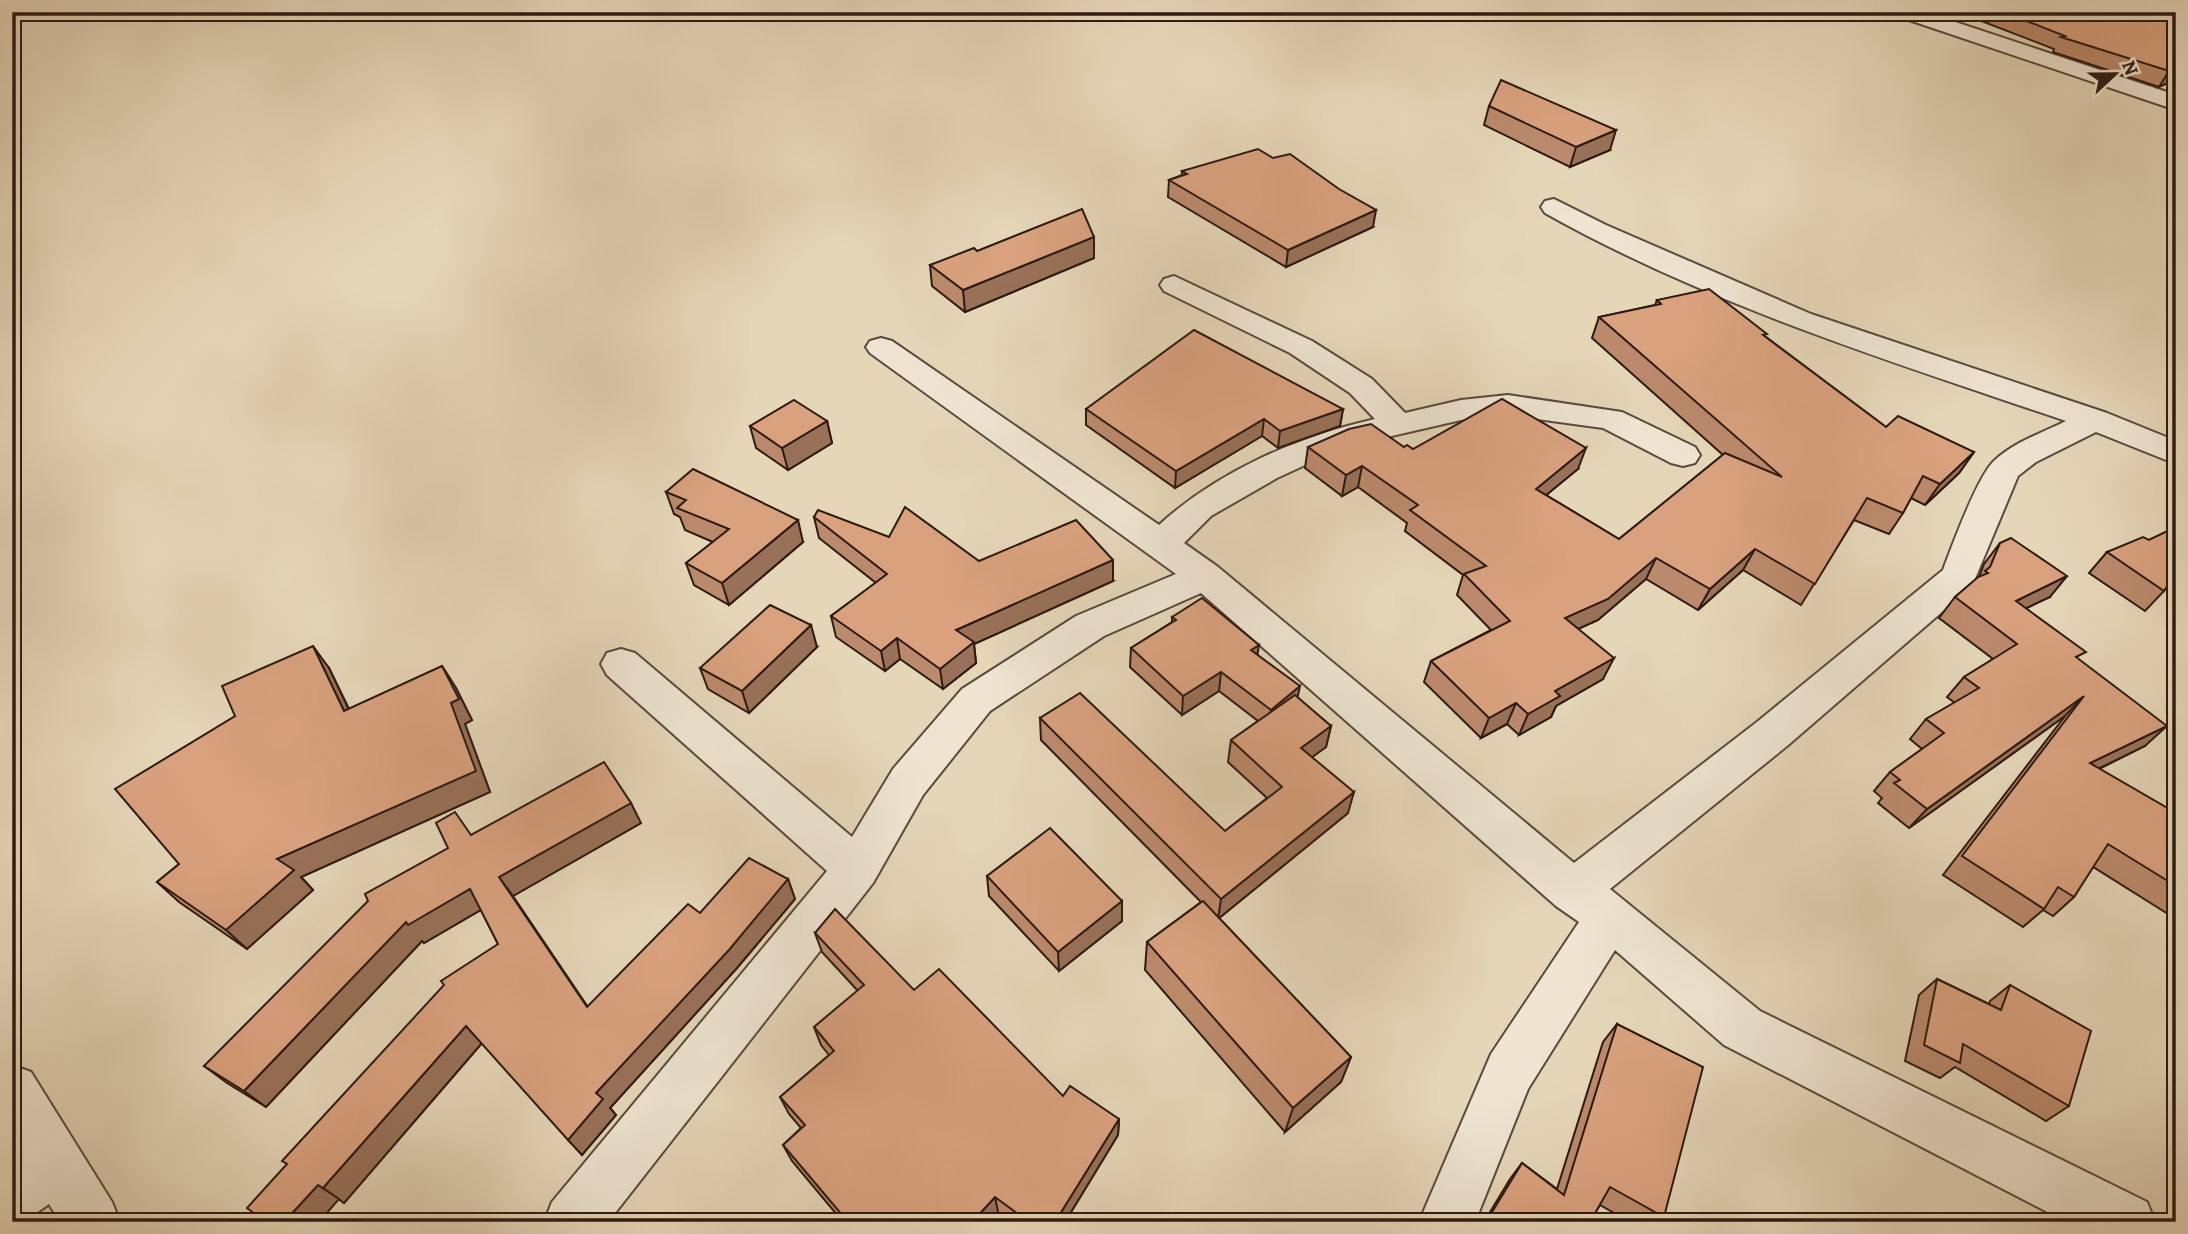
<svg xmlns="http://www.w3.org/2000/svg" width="2188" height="1234" font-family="Alegreya,serif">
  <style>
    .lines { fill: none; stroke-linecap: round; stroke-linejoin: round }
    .minor-casing { stroke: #5a493c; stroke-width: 4 }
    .minor { fill: #eee4d1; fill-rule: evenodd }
    .wall { fill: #bb8a6c; stroke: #2c1a13; stroke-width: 2 }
    .shaded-wall { fill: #987158; stroke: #2c1a13; stroke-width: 2 }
    .building { fill: #d9a17e; stroke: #2c1a13; stroke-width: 2 }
  </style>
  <rect width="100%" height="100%" fill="#e5d6b8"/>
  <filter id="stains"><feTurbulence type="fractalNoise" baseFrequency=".00286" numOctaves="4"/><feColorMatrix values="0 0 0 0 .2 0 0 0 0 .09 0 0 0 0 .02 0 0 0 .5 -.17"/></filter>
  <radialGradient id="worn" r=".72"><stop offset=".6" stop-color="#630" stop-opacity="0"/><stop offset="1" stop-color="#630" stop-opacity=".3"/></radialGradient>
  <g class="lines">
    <g class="minor-casing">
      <g id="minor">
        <polygon points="1908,12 1925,12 2176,95 2176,110 1909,20 1906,16"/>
        <path d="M1554,199l52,26 205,89 296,99 69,28v23l-80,-32 -60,30 -18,14 -46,110 -185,160 -177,143 150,122 387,191 8,20h-88l-343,-177 -109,-95 -87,139 -53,133h-56l72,-168 88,-132 -23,-16 -355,-313 -97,43 -114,75 -67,84 -50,88 -265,339h-64l8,-20 275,-331 -220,-196 -6,-11 6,-11 14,-4 14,4 217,184 41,-68 69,-80 114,-73 100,-42 -306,-221 -4,-6 4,-6 11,-3 11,3 267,184c59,-54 138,-88 216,-106l-25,-26 -60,-40 -126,-62 -4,-6 4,-6 10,-3 138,65 60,38 33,34 56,-13 47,-5 114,17 73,35 5,8 -5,8 -12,3 -12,-3 -68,-35 -95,-13 -47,5 -117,27 -67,31 -66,38 -27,27 34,24 356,296 183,-141 186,-152c9,-24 34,-93 51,-109 20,-19 48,-28 72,-40 -176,-60 -359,-117 -521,-208l-4,-6 4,-6z"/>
        <polygon points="12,1065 31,1072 112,1202 120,1222 60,1222 49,1204 32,1216 12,1222 12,1163 22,1157 12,1142"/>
      </g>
    </g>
    <use href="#minor" class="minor"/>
  </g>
  <g class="wall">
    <polygon points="1958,12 2176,12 2176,79 2159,87 2053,52 2054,49"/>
    <polygon points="1489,106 1610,150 1570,167 1484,125"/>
    <polygon points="1182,171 1373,227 1286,267 1168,197 1169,180 1182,175"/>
    <polygon points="977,251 1094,258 965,312 932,286 930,265"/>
    <polygon points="1657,300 1766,337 1886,427 1974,452 1959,473 1925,505 1911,498 1903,513 1889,534 1854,520 1801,605 1743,570 1698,610 1646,579 1598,620 1578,629 1603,679 1556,706 1551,717 1519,735 1507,724 1481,738 1424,682 1431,661 1491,630 1457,595 1463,575 1405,531 1407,523 1358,487 1342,496 1305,468 1308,447 1404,447 1413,449 1578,469 1546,495 1619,539 1723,455 1592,338 1599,317 1655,305"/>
    <polygon points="1086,409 1343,409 1340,426 1278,448 1262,436 1175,488 1086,425"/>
    <polygon points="827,421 832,443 788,470 756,448 750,426"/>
    <polygon points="666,492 803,542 729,605 694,585 686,563 713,542 685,530 680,517 674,514"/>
    <polygon points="814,517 979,561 1113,581 974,644 976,663 943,689 900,659 885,671 836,637 831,616 876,583 819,538"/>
    <polygon points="2176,527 2176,590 2167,585 2164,591 2145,611 2089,573 2107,552 2149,540"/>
    <polygon points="2000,543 2050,597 2026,608 2079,660 2145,746 2099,769 2176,813 2176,919 2093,867 2074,897 2053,916 2043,910 2023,927 1943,875 2065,716 1909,828 1878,803 1882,798 1874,791 1890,772 1922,749 1910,739 1926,719 1955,703 1947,697 1964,677 1993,659 1939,618 1955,597 1979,577 1984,564"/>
    <polygon points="1172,617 1257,655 1298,698 1331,726 1326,747 1312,757 1348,813 1219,918 1351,1057 1341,1082 1285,1132 1145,970 1147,942 1201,902 1041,740 1040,718 1225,831 1267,798 1228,762 1231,740 1258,721 1219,691 1182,715 1130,667 1131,648 1172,622"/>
    <polygon points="817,647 749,713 708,689 700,668"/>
    <polygon points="442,666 456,688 472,720 465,724 490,792 301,877 313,890 247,949 179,902 157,882 179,864 329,668 349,709"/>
    <polygon points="641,823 513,896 588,1007 700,913 788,879 795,899 737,968 610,1108 616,1115 582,1155 482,1043 344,1203 339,1199 266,1222 498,944 481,910 424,943 422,941 266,1107 227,1083 204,1066 472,835"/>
    <polygon points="987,876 1122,901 1122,921 1059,971 989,896"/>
    <polygon points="815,933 914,990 1063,1096 1119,1119 1118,1135 1065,1222 1011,1222 998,1212 989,1222 843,1222 792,1161 783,1145 801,1128 789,1114 780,1097 829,1055 821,1045 814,1027 858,991 822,952"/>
    <polygon points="1937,979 1989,1004 1990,1001 2010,985 2069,1106 2046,1121 1955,1067 1940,1078 1905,1061 1919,995"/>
    <polygon points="1617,1024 1664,1217 1659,1222 1630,1222 1600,1205 1590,1222 1484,1222 1510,1179 1522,1163 1557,1189 1603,1042"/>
  </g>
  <g class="shaded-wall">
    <polygon points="2176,68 2176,79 2159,87 2169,71"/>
    <polygon points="1616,130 1610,150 1570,167 1576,147"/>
    <polygon points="1376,210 1373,227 1286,267 1288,250"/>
    <polygon points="1094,237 1094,258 965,312 963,290"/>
    <polygon points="1343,409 1340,426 1278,448 1280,431"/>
    <polygon points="1264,419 1262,436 1175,488 1176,471"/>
    <polygon points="827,421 832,443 788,470 782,448"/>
    <polygon points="1586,448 1578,469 1528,510 1536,489"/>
    <polygon points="1974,452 1959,473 1925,505 1940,484"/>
    <polygon points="1362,466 1358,487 1342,496 1346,475"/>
    <polygon points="798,520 803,542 729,605 722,583"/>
    <polygon points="1755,549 1743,570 1698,610 1710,589"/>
    <polygon points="1656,558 1646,579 1598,620 1556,639 1565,618"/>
    <polygon points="1113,560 1113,581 974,644 976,663 943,689 940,669 956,630"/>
    <polygon points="2067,576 2050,597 1999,621 2016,601"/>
    <polygon points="811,625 817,647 749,713 742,691"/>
    <polygon points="897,638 900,659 885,671 881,651"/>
    <polygon points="1259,645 1256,664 1251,650"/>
    <polygon points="313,646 329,668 360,733 344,711"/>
    <polygon points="1614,658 1603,679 1556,706 1551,717 1519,735 1528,714 1555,691"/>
    <polygon points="442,666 456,688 472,720 465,724 490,792 301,877 313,890 247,949 226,930 277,859 451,703"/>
    <polygon points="1221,672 1219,691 1182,715 1183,696"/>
    <polygon points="1300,686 1296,705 1268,729 1271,710"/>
    <polygon points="2084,696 2065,716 1909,828 1927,809"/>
    <polygon points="1516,703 1507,724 1481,738 1489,718"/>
    <polygon points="1331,726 1326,747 1296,769 1301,748"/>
    <polygon points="2167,726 2145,746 2069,783 2090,763"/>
    <polygon points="1354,792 1348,813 1218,919 1221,899"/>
    <polygon points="631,803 641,823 513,896 499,877"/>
    <polygon points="788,879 795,899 737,968 610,1108 616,1115 582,1155 568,1140 596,1093"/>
    <polygon points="470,889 484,908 424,943 422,941 266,1107 244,1091 406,922"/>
    <polygon points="1122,901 1122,921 1059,971 1058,952"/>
    <polygon points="466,1026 482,1043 344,1203 323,1188"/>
    <polygon points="1351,1057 1341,1082 1285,1132 1293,1108"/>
    <polygon points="1119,1119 1118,1135 1065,1222 1055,1222"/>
    <polygon points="318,1185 339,1199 319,1222 284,1222"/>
    <polygon points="995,1197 998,1212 989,1222 972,1222"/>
  </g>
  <g class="building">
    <polygon points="2004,12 2176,12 2176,68 2169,71 2061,37 2065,36"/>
    <polygon points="1501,80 1616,130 1576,147 1489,106"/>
    <polygon points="1258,149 1273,158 1290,154 1339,189 1376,210 1288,250 1169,180 1187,174 1182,171"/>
    <polygon points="1082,209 1094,237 963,290 930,265 974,248 977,251"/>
    <polygon points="1709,289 1767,334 1763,335 1886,427 1898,416 1974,452 1940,484 1923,476 1903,513 1867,498 1815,584 1755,549 1710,589 1656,558 1608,599 1565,618 1614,658 1555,691 1560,696 1528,714 1516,703 1489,718 1431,661 1510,621 1464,574 1486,566 1410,510 1418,505 1362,466 1346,475 1308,447 1349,429 1371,424 1404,447 1407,445 1413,449 1502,399 1586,448 1536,489 1619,539 1725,453 1782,477 1599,317 1661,304 1657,300"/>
    <polygon points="1194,330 1343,409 1280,431 1264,419 1176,471 1086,409"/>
    <polygon points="794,400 827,421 782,448 750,426"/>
    <polygon points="693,469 798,520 722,583 686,563 729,529 677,508 686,500 666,492"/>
    <polygon points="905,507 979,561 1076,520 1113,560 956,630 974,642 940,669 897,638 881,651 831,616 887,574 814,517 818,510 889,537"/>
    <polygon points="2176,527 2176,572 2164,591 2107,552 2143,537 2149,540"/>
    <polygon points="2011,538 2067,576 2016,601 2086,652 2076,657 2167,726 2090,763 2176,813 2176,886 2108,844 2074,897 2058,887 2044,909 1962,856 2084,696 1927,809 1894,783 1900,780 1890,772 1944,733 1926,719 1979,688 1964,677 2017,644 1955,597 1978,577 1988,573 1985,571 1990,567 2000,543"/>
    <polygon points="1202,598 1259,645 1251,650 1300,686 1271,710 1221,672 1183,696 1131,648 1176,620 1172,617"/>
    <polygon points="770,605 811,625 742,691 700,668"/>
    <polygon points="313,646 344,711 442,666 459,699 451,703 476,771 277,859 294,870 226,930 157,882 179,864 115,789 235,716 222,686"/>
    <polygon points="1080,693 1225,831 1282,787 1231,740 1295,695 1331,726 1301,748 1354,792 1221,899 1040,718"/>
    <polygon points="604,762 631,803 499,877 587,1007 688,904 700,913 749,858 788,879 729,950 596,1093 603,1099 568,1140 466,1026 323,1188 318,1185 284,1222 266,1222 247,1208 287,1164 282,1161 444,985 441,981 498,944 470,889 408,925 406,922 244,1091 204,1066 368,901 365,894 448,848 436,823 455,812 471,835"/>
    <polygon points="1050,828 1122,901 1058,952 987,876"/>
    <polygon points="1203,901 1351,1057 1293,1108 1147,942"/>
    <polygon points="835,909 914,990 939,969 1063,1096 1070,1086 1119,1119 1055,1222 1029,1222 995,1197 972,1222 848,1222 783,1145 805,1125 780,1097 834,1051 814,1027 864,985 815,933"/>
    <polygon points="1937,979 2001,1010 2010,985 2091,1031 2069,1106 1963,1044 1960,1063 1924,1045"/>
    <polygon points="1617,1024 1703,1067 1664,1217 1610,1187 1590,1222 1486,1222 1522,1163 1564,1195"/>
  </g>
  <rect width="2188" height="1234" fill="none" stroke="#e5d6b8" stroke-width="42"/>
  <rect x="14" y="14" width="2160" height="1206" fill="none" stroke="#2c1a13" stroke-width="3.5"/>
  <rect x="21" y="21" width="2146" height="1192" fill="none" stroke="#2c1a13" stroke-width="2"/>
  <g transform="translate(2115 74) rotate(68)" stroke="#eee4d1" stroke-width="5" paint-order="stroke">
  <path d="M0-5L12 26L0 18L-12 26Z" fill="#2c1a13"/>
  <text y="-10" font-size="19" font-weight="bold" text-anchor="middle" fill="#2c1a13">N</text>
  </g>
  <rect width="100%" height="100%" filter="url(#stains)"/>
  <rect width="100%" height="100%" fill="url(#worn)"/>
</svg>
